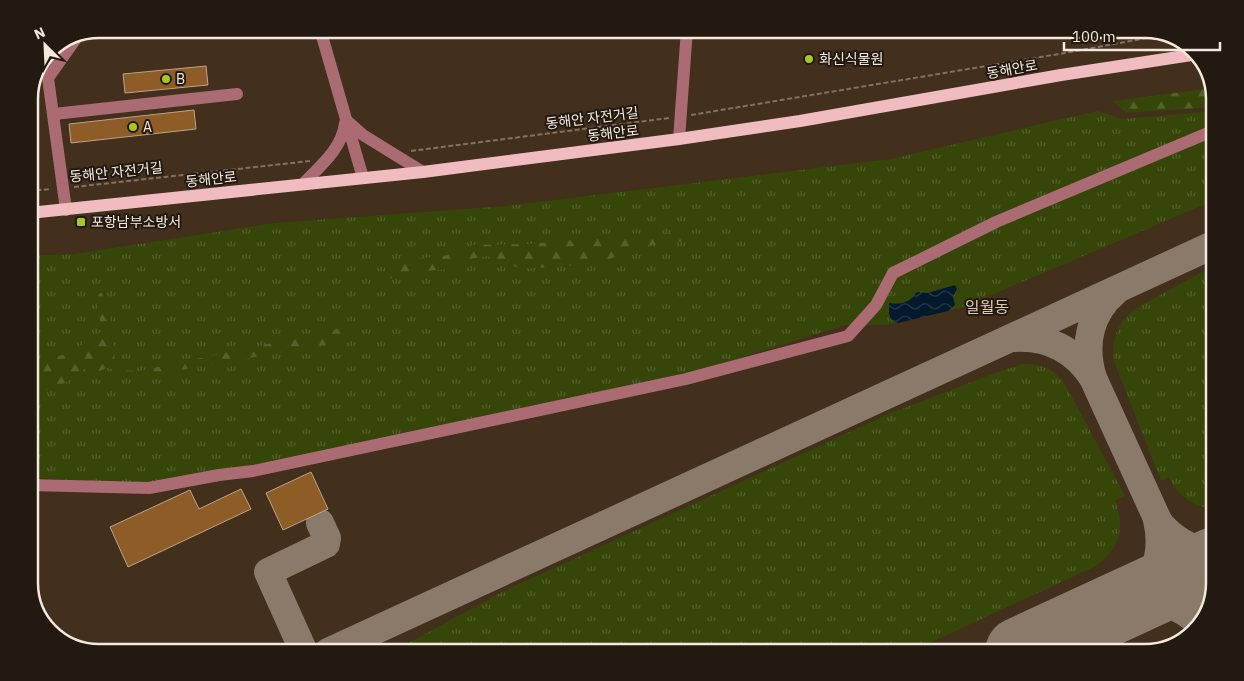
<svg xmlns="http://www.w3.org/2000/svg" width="1244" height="681" font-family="'IBM Plex Sans','Noto Sans KR',sans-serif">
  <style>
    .grass { fill: url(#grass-tufts) }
    .forest { fill: url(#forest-firs) }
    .water { fill: url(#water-waves) }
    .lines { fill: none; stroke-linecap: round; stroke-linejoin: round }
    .taxiway { stroke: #8a7a69; stroke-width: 28 }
    .runway { stroke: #8a7a69; stroke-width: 70 }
    .building { fill: #8e5c26; stroke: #bba38d }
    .path { stroke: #827161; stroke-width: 2; stroke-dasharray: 5 2.5; stroke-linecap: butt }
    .minor { stroke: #aa6b72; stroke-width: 12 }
    .major { stroke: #f0bcc0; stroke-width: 12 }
    .poi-dot { fill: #a5c822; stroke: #221911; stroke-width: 2 }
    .labels { text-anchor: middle; stroke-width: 4; stroke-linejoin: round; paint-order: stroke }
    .poi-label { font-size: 14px; fill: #f5e9dd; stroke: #221911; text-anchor: start }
    .street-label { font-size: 14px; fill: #f5e9dd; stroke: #221911 }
    .quarter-label { font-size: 16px; fill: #dfc7b0; stroke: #221911 }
    .rim { fill: none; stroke: #f5e9dd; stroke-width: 2.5 }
  </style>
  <defs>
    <pattern id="grass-tufts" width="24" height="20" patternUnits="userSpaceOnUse" patternTransform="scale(1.25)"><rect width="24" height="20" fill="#364608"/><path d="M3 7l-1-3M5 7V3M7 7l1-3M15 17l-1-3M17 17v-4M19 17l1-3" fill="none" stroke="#54612c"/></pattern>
    <pattern id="forest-firs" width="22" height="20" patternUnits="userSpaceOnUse" patternTransform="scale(1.25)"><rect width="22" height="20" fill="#364608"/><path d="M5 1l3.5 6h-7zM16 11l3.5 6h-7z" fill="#54612c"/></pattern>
    <pattern id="water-waves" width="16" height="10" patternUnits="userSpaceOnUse" patternTransform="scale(1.25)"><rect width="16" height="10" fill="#021a2c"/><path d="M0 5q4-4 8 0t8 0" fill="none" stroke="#283b4a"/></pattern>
  </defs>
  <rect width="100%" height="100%" fill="#422f1c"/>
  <g class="grass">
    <polygon points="1097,111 1122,119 1215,111 1215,200 961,308 888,325 845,325 712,367 365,445 149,486 29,477 29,256 74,254 275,223 506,206 891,159"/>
    <path d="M1215,265v243c-21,0 -37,-12 -46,-31l-8,4 -46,-117c-5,-21 1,-39 18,-54z"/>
    <path d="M1022,364c17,-1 30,4 42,18l61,114 -10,5c11,26 4,51 -21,66l-184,85h-518l108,-59 384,-177 103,-40z"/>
  </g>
  <g class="forest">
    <polygon points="1213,88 1215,94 1215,107 1126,113 1113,101"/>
    <polygon points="651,233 691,234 690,240 642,246 597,264 521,269 488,256 470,259 451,269 425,271 388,279 385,268 377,266 409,260 456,254 473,245 527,244"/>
    <polygon points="90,292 102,293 110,314 115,363 118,370 139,371 339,329 348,337 347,342 328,344 136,378 117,376 110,367 91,374 86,368 74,378 54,388 29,394 29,366 71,352 102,331 97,304"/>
  </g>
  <path class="water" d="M955,285l2,4 -4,8 2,8 -7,6 -50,12 -7,-3 -2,-6v-11c13,2 21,-1 28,-11l11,1z"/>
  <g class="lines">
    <g class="taxiway">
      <path d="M1014,338c33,-2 61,12 79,40 -10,-32 -4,-65 23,-87"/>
      <polyline points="1093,378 1203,619"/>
      <path d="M1134,599c22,-21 30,-49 23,-79 15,20 34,30 58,34"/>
      <path d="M1134,599c25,0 47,7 65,24"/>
      <polyline points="1208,614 1209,599 1215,580"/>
      <polyline points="304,652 268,572 326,544 327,538 320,523"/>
      <polyline points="328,652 1215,244"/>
    </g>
    <polyline class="runway" points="1020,652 1215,562"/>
  </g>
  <g class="building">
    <polygon points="206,66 208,85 125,93 123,74"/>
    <polygon points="194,110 196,129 71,143 69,124"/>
    <polygon points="311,472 328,509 283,530 266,493"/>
    <polygon points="241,489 251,509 128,567 110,527 190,490 199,509"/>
  </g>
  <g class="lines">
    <g class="path">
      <polyline points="691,115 1059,54 1169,34"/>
      <polyline points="411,151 669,118"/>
      <polyline points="74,187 310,161"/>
      <polyline points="29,191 51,189"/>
    </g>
    <g class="minor">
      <polyline points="273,29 278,32"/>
      <polyline points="320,29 363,178"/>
      <polyline points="54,114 237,94"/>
      <polyline points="346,120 363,135 423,172"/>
      <polyline points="679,139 687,29"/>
      <path d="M303,184c17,-18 39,-35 42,-61"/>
      <polyline points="66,210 48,78 77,37"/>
      <polyline points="29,485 149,488 219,475 253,471 686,379 848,336 876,305 893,273 996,222 1215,130"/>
    </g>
    <polyline class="major" points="29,213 423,172 679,139 800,121 1061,75 1198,54"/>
  </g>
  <g class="poi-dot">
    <circle cx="809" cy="59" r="5"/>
    <circle cx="166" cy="79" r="5"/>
    <circle cx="133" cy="127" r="5"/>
    <rect x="76" y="217" width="10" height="10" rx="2.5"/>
  </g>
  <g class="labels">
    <g class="poi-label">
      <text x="819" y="64">화신식물원</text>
      <text x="176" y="84">B</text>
      <text x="143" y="132">A</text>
      <text x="91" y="227">포항남부소방서</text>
    </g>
    <g class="street-label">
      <text transform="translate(1012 69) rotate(-10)" y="5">동해안로</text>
      <text transform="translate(592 118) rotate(-7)" y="5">동해안 자전거길</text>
      <text transform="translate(613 133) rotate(-7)" y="5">동해안로</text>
      <text transform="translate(116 172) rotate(-6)" y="5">동해안 자전거길</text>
      <text transform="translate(211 179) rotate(-6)" y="5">동해안로</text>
    </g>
    <g class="quarter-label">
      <text x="987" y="313">일월동</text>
    </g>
  </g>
  <path d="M0 0H1244V681H0ZM99 38H1145A61 61 0 0 1 1206 99V583A61 61 0 0 1 1145 644H99A61 61 0 0 1 38 583V99A61 61 0 0 1 99 38Z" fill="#221911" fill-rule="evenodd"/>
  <path class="rim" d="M99 38H1145A61 61 0 0 1 1206 99V583A61 61 0 0 1 1145 644H99A61 61 0 0 1 38 583V99A61 61 0 0 1 99 38Z"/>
  <g transform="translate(45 45) rotate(336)" stroke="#221911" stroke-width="4" paint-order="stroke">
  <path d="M0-4L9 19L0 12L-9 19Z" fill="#f5e9dd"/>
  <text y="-8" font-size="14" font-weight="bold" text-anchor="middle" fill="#f5e9dd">N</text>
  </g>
  <path d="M1064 42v8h156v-8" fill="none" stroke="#f5e9dd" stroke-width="2.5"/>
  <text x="1072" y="42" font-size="15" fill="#f5e9dd" stroke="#221911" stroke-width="4" paint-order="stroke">100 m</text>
</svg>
